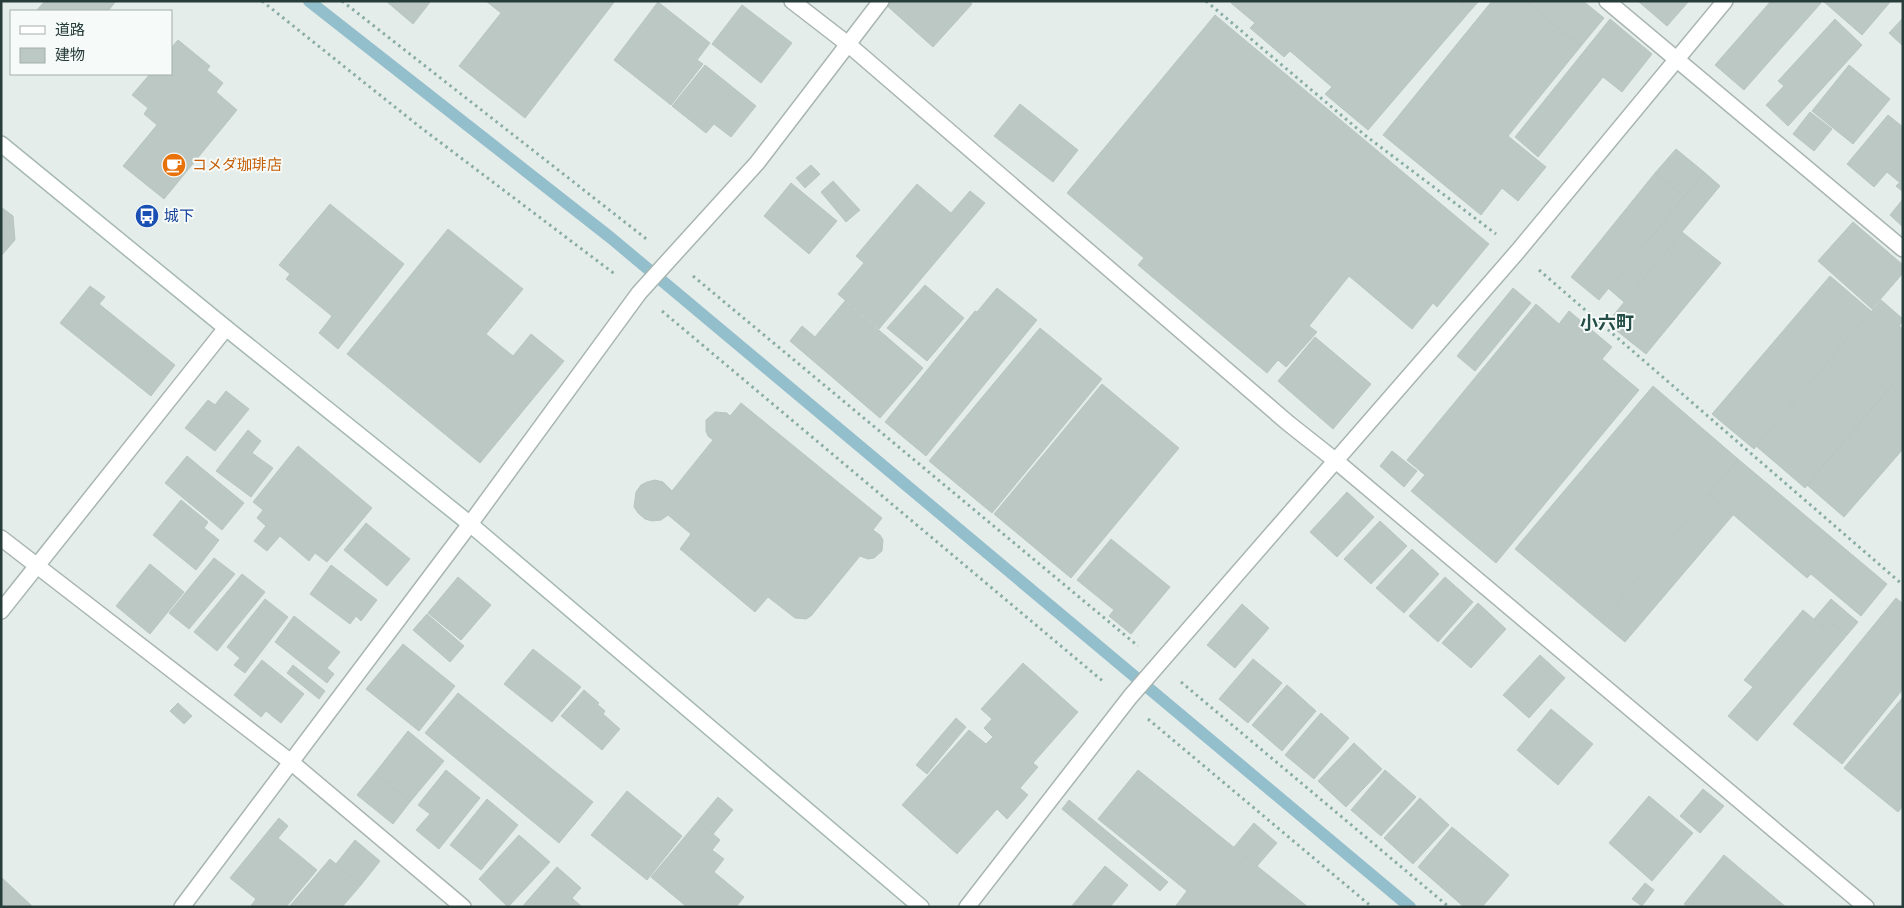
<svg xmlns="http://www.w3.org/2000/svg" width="1904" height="908" font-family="'DM Sans','Noto Sans JP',sans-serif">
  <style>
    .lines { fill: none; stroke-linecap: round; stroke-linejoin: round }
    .stream { stroke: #93becc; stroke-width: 12 }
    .building { fill: #bbc8c4; stroke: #b8c6c2 }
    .street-casing { stroke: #a8b5b1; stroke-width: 18 }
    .secondary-casing { stroke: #a5b8b3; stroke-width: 18 }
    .path { stroke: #89ada5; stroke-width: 3; stroke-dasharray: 2.5 4; stroke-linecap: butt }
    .street { stroke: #fff; stroke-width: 15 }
    .secondary { stroke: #fff; stroke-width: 15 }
    .labels { text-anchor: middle; stroke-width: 4; stroke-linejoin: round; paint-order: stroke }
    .food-label { font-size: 15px; fill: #c56008; stroke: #f6faf8; text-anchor: start }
    .transit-label { font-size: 15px; fill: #164399; stroke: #f6faf8; text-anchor: start }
    .quarter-label { font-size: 18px; font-weight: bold; fill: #244e47; stroke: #f6faf8 }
  </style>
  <rect width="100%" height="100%" fill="#e5edea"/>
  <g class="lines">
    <polyline class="stream" points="309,1 611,238 1410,907"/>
  </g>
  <g class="building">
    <polygon points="45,1 116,1 108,11 36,11"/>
    <polygon points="386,1 431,1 413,24"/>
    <polygon points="486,1 615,1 525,118 459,66 501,13"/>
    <polygon points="887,1 969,1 972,4 933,47 885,4"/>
    <polygon points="1233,1 1458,1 1470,11 1368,130 1325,94 1332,87 1290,51 1284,57 1250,28 1255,23 1231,3"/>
    <polygon points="1458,1 1479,1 1470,11"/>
    <polygon points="1492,1 1526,1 1581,46 1508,136 1546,167 1518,201 1502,188 1481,215 1383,135"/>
    <polygon points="1526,1 1583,1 1604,18 1581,46"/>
    <polygon points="1638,1 1689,1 1667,26"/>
    <polygon points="1771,1 1818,1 1821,3 1744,90 1715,65"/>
    <polygon points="1823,1 1891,1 1862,35"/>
    <polygon points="658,2 710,43 697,60 703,64 671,105 614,60"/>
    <polygon points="742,5 792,43 761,83 712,44"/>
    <polygon points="1215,15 1489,244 1437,307 1433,303 1412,329 1349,276 1309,326 1317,332 1286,367 1278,360 1267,373 1138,265 1144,258 1067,193"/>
    <polygon points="1903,18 1903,46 1889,33"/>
    <polygon points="1610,19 1652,54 1622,92 1603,77 1538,157 1515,137"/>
    <polygon points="1835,19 1862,45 1788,126 1766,105 1784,86 1778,81"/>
    <polygon points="178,40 210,66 207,70 223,83 216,92 237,110 164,199 123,166 157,125 144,114 148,108 132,95 150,74 171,74 171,48"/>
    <polygon points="705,65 756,106 731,137 714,124 706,133 672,106"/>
    <polygon points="1849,65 1890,99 1853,144 1812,111"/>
    <polygon points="1020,104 1078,150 1053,182 994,136"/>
    <polygon points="1810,112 1832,129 1814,151 1793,134"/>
    <polygon points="1888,115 1903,127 1903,178 1899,182 1887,172 1874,187 1847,164"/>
    <polygon points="1676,149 1704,172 1684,197 1655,173"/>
    <polygon points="811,165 820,174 805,188 796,178"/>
    <polygon points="1704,172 1720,186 1624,302 1609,289"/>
    <polygon points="1655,173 1684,197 1599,300 1571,277"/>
    <polygon points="1903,179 1903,192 1896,186"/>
    <polygon points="833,181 860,210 846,222 821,192"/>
    <polygon points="791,183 837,221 809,254 764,216"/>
    <polygon points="917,184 951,213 970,191 985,203 879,329 838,294 864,263 856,256"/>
    <polygon points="1903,199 1903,227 1890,215"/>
    <polygon points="330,204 404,264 338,349 319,333 332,316 286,279 290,274 279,265"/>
    <polygon points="1,207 13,216 15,240 1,256"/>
    <polygon points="1853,222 1903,265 1903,273 1872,309 1818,261"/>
    <polygon points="448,229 523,289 486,334 513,356 531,334 564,361 480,463 347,354"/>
    <polygon points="1682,232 1721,263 1646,354 1607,323"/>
    <polygon points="1830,276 1871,311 1754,449 1712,414"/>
    <polygon points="925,285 964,318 927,361 887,328"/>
    <polygon points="90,286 105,297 99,304 175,365 151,396 60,323"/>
    <polygon points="997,288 1037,320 926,456 885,422 975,311 977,312"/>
    <polygon points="1513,288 1531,303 1475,371 1457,356"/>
    <polygon points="1881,300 1903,319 1903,321 1899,326 1903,329 1903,372 1805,488 1756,446"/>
    <polygon points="845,301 923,368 880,418 790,341 802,326 815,337"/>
    <polygon points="1536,304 1559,324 1569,311 1612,347 1602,359 1639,390 1496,563 1411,491 1425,475 1407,460"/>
    <polygon points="1040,328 1102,379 992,513 929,461"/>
    <polygon points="1315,337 1371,384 1333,429 1278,381"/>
    <polygon points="1903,372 1903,449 1844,517 1807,485"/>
    <polygon points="1102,384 1179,448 1071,578 994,514"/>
    <polygon points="1653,386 1738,459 1601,622 1515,549"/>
    <polygon points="226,391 249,409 215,451 185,428 208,400 215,405"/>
    <polygon points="741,403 882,518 873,530 880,535 883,540 882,551 874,558 868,559 860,556 811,616 806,619 795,618 768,597 755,612 680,549 691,534 668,515 661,520 652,521 645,519 638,513 634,507 636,492 641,485 647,482 655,480 663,482 672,491 713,440 708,436 706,431 706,420 715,412 727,413 730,416"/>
    <polygon points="248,430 261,441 252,453 273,468 251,497 216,471"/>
    <polygon points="298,446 372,508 327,562 315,553 309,561 280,536 267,551 254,541 266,526 257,518 263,510 253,502"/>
    <polygon points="1392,451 1417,471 1404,487 1380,466"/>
    <polygon points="187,456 244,503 222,530 165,483"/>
    <polygon points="1738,459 1887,584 1861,616 1811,574 1807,578 1709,494"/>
    <polygon points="1347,492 1374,517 1337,557 1310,532"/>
    <polygon points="1709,494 1733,515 1625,642 1601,622"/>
    <polygon points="181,500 208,522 204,528 219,540 196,570 153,535"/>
    <polygon points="1380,521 1407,546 1371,584 1344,559"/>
    <polygon points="366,523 410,559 387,586 344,550"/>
    <polygon points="1111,539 1170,587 1131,634 1109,616 1114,610 1077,580"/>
    <polygon points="1412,549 1439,574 1404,613 1376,588"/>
    <polygon points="214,558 235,574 189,629 169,613"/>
    <polygon points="150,564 184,592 150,634 116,606"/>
    <polygon points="331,565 377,600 361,621 356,616 350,624 310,594"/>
    <polygon points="242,574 265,592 217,651 194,632"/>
    <polygon points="458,577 491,605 461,640 428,613"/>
    <polygon points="1445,577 1473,602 1438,642 1409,616"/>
    <polygon points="1896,598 1903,604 1903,689 1842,764 1793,724"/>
    <polygon points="265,599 288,617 245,673 234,665 240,658 227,647"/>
    <polygon points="1831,599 1858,622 1847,635 1834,624 1828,631 1814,619"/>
    <polygon points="1478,603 1506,629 1471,668 1442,643"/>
    <polygon points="1242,604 1269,628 1235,668 1207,645"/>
    <polygon points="1803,610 1828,631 1834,624 1847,635 1757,741 1728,716 1753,687 1744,680"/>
    <polygon points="427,614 464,646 450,662 413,630"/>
    <polygon points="294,616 340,652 327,668 334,674 327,683 275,642"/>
    <polygon points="403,644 455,686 419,731 366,689"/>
    <polygon points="533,649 581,687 552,722 504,684"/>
    <polygon points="1540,655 1565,678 1529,718 1503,695"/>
    <polygon points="1253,659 1282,683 1248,723 1219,699"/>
    <polygon points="262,660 304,694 281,723 266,711 261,717 234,695"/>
    <polygon points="1023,663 1078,712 1033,763 1038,767 1020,788 1028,795 1007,819 997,809 957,854 902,805 969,730 986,744 993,737 984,728 992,719 981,709"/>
    <polygon points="293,665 325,691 319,699 287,673"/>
    <polygon points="1287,685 1316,711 1282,751 1252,725"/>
    <polygon points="584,690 599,703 597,704 605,711 603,714 620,729 602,750 561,716"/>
    <polygon points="458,693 593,802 559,843 425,733"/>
    <polygon points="1903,697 1903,806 1898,812 1844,768"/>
    <polygon points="178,703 192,716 184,724 170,711"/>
    <polygon points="1551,709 1593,744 1558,785 1517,750"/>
    <polygon points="1321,713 1349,738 1314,779 1285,755"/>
    <polygon points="956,718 966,727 927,774 916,765"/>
    <polygon points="408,731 444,761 410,802 375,773"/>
    <polygon points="1354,743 1382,769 1346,807 1318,781"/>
    <polygon points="446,770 480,798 439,849 416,830 430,814 418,805"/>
    <polygon points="1138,770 1257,866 1308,907 1175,907 1187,891 1098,819"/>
    <polygon points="1385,770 1416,797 1381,836 1351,810"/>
    <polygon points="375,773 410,802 393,824 357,795"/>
    <polygon points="1703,789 1724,806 1700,833 1680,816"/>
    <polygon points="627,791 682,836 647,880 591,835"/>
    <polygon points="1649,796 1693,833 1652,881 1609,843"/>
    <polygon points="718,797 733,810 713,834 698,821"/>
    <polygon points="1420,798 1449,825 1413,864 1384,838"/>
    <polygon points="487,799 518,825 481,870 450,845"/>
    <polygon points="1069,800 1168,882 1160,891 1062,809"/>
    <polygon points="279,818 288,826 278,838 317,870 286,907 250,907 256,899 230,878"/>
    <polygon points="698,821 720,840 712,850 724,859 714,872 744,897 736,907 687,907 651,877"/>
    <polygon points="1254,823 1277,843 1257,866 1234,847"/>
    <polygon points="1452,827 1509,875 1482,907 1464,907 1418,867"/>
    <polygon points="519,835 550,862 508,907 479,879"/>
    <polygon points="355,840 380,861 361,885 336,864"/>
    <polygon points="1724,855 1786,907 1688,907 1684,904"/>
    <polygon points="330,859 361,885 342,907 289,907"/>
    <polygon points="1105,866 1128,885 1110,907 1071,907"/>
    <polygon points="557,867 581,888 572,898 582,907 522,907"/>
    <polygon points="1,877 33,907 1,907"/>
    <polygon points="1645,883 1654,890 1642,906 1632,899"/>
  </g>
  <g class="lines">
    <g class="street-casing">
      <g id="street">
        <polyline points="792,1 849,45 1288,423 1336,461 1866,907"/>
        <polyline points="1607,1 1903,249"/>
        <polyline points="1,538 291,762 463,907"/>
        <polyline points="1,611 226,328"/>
        <polyline points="182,907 470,524 639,293 757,163 881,1"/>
        <polyline points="967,907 1130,697 1518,251 1725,1"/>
      </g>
    </g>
    <g class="secondary-casing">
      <polyline id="secondary" points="1,144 226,328 470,524 921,907"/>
    </g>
    <g class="path">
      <polyline points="262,1 420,127 616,275"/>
      <polyline points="342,1 649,241"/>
      <polyline points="1206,1 1366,136 1496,234"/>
      <polyline points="1539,270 1903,585"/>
      <polyline points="693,276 1138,646"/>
      <polyline points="662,311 1105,683"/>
      <polyline points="1181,682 1449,907"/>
      <polyline points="1148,719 1372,907"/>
    </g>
    <use href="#street" class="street"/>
    <use href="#secondary" class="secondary"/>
  </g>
  <defs>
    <g id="cafe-disc" transform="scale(1.25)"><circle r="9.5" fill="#e8710a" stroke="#f6faf8"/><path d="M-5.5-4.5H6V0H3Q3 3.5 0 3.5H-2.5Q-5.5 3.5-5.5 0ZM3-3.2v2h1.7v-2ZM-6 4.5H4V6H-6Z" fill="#fff"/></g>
    <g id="bus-disc" transform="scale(1.25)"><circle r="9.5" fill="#1a4fb4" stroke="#f6faf8"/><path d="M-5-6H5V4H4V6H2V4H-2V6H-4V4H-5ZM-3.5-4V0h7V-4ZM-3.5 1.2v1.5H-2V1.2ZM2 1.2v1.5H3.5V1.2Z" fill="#fff"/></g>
  </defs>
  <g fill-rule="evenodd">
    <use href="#cafe-disc" x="174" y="165"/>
    <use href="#bus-disc" x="147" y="216"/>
  </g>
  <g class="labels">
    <g class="food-label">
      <text x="192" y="170">コメダ珈琲店</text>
    </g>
    <g class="transit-label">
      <text x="164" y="221">城下</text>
    </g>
    <g class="quarter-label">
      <text x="1607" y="329">小六町</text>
    </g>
  </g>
  <rect width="1904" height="908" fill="none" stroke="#263d39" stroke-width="5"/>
  <rect x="10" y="10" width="162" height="65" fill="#f6faf8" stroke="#a3aeac"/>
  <rect x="20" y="26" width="25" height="8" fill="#ffffff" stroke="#a3aeac"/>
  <text x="55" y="35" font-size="15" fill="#263d39">道路</text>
  <rect x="20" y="48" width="25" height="15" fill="#bbc8c4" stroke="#a3aeac"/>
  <text x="55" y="60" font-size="15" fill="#263d39">建物</text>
</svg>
